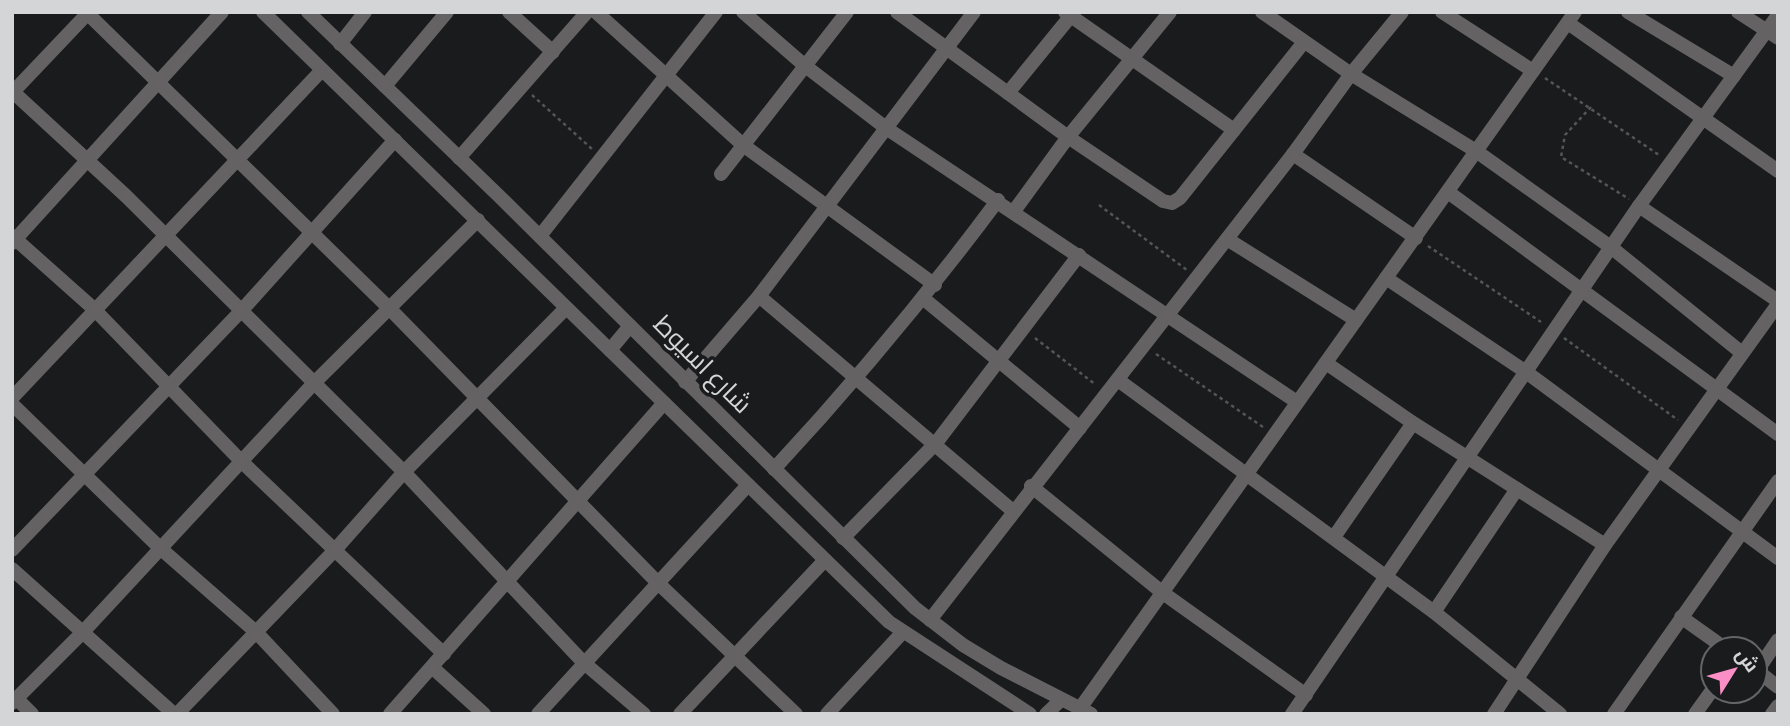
<svg xmlns="http://www.w3.org/2000/svg" width="1790" height="726" font-family="Commissioner,Cairo,sans-serif">
  <style>
    .lines { fill: none; stroke-linecap: round; stroke-linejoin: round }
    .path { stroke: #545557; stroke-width: 2.5; stroke-dasharray: 3.5 3.5; stroke-linecap: butt }
    .minor { stroke: #646263; stroke-width: 14 }
    .tertiary { stroke: #646263; stroke-width: 14 }
    .labels { text-anchor: middle; stroke-width: 7; stroke-linejoin: round; paint-order: stroke }
    .street-label { font-size: 26px; fill: #d4d5d7; stroke: #1a1b1d }
  </style>
  <rect width="100%" height="100%" fill="#1a1b1d"/>
  <g class="lines">
    <g class="path">
      <polyline points="1545,78 1659,155"/>
      <polyline points="532,95 592,149"/>
      <polyline points="1591,107 1565,135 1561,157 1629,199"/>
      <polyline points="1099,205 1187,270"/>
      <polyline points="1428,246 1541,322"/>
      <polyline points="1035,338 1096,385"/>
      <polyline points="1564,338 1678,420"/>
      <polyline points="1156,354 1263,427"/>
    </g>
    <g class="minor">
      <polyline points="86,12 390,309 659,584 796,714"/>
      <polyline points="509,12 553,52"/>
      <polyline points="596,12 743,145 935,285"/>
      <polyline points="743,12 804,65 886,128 1297,402"/>
      <polyline points="897,12 1068,137 1163,201 1172,203 1180,198 1304,42"/>
      <polyline points="1065,12 1234,130"/>
      <polyline points="1262,12 1351,74 1476,151 1612,248 1742,353"/>
      <polyline points="1442,12 1533,71"/>
      <polyline points="1628,12 1734,76"/>
      <polyline points="1738,12 1778,38"/>
      <polyline points="1568,23 1778,171"/>
      <polyline points="340,44 365,12"/>
      <polyline points="385,86 447,12"/>
      <polyline points="12,91 126,196 404,472 583,662 644,714"/>
      <polyline points="12,93 89,12"/>
      <polyline points="1008,93 1074,12"/>
      <polyline points="1293,154 1416,238"/>
      <polyline points="459,158 587,12"/>
      <polyline points="721,174 847,12"/>
      <polyline points="1448,192 1778,434"/>
      <polyline points="1639,206 1778,301"/>
      <polyline points="1014,211 1068,137 1170,12"/>
      <polyline points="12,236 94,309 241,461 444,654"/>
      <polyline points="540,236 716,12"/>
      <polyline points="1227,239 1356,320"/>
      <polyline points="12,243 222,12"/>
      <polyline points="1386,278 1526,372 1778,558"/>
      <polyline points="759,296 1013,511"/>
      <polyline points="924,299 1080,428"/>
      <polyline points="1326,363 1413,423 1605,545"/>
      <polyline points="1118,380 1434,612 1560,714"/>
      <polyline points="685,382 759,296 974,12"/>
      <polyline points="12,398 322,70"/>
      <polyline points="12,404 160,548 256,632 333,714"/>
      <path d="M774,469c80,-86 154,-175 224,-269"/>
      <polyline points="1031,486 1163,593 1306,695"/>
      <polyline points="1334,537 1413,423"/>
      <polyline points="843,538 936,443 1079,255"/>
      <polyline points="12,550 242,310 395,140"/>
      <polyline points="12,569 174,714"/>
      <polyline points="1434,612 1517,489"/>
      <polyline points="1681,617 1726,649"/>
      <polyline points="930,620 1293,154 1351,74 1402,12"/>
      <polyline points="433,668 484,714"/>
      <polyline points="1755,669 1778,687"/>
      <polyline points="1757,671 1778,640"/>
      <polyline points="17,699 32,714"/>
      <polyline points="12,703 83,632 314,383 478,220"/>
      <polyline points="177,714 334,551 404,472 566,308"/>
      <polyline points="390,714 664,403"/>
      <polyline points="538,714 748,485"/>
      <polyline points="680,714 825,560"/>
      <polyline points="827,714 902,633"/>
      <polyline points="1292,714 1639,206 1778,15"/>
      <polyline points="1494,714 1605,545 1778,304"/>
      <polyline points="1614,714 1778,481"/>
      <polyline points="1695,714 1713,689"/>
      <polyline points="1772,714 1778,706"/>
    </g>
    <g class="tertiary">
      <polyline points="263,12 889,622 1030,714"/>
      <polyline points="308,12 499,196 915,608 963,645 1001,668 1091,714"/>
      <polyline points="610,350 630,326"/>
      <polyline points="1081,707 1575,12"/>
      <polyline points="1046,714 1061,700"/>
    </g>
  </g>
  <g class="labels">
    <g class="street-label">
      <text transform="translate(703 364) rotate(45)" y="9">شارع اسيوط</text>
    </g>
  </g>
  <rect width="1790" height="726" fill="none" stroke="#d4d5d7" stroke-width="28"/>
  <g transform="translate(1734 670) rotate(53)"><circle r="33" fill="#1a1b1d" stroke="#646567" stroke-width="2"/>
  <path d="M0-5L12 26L0 18L-12 26Z" fill="#fb8fc5"/>
  <text y="-10" font-size="19" font-weight="bold" text-anchor="middle" fill="#d4d5d7">ش</text>
  </g>
</svg>
